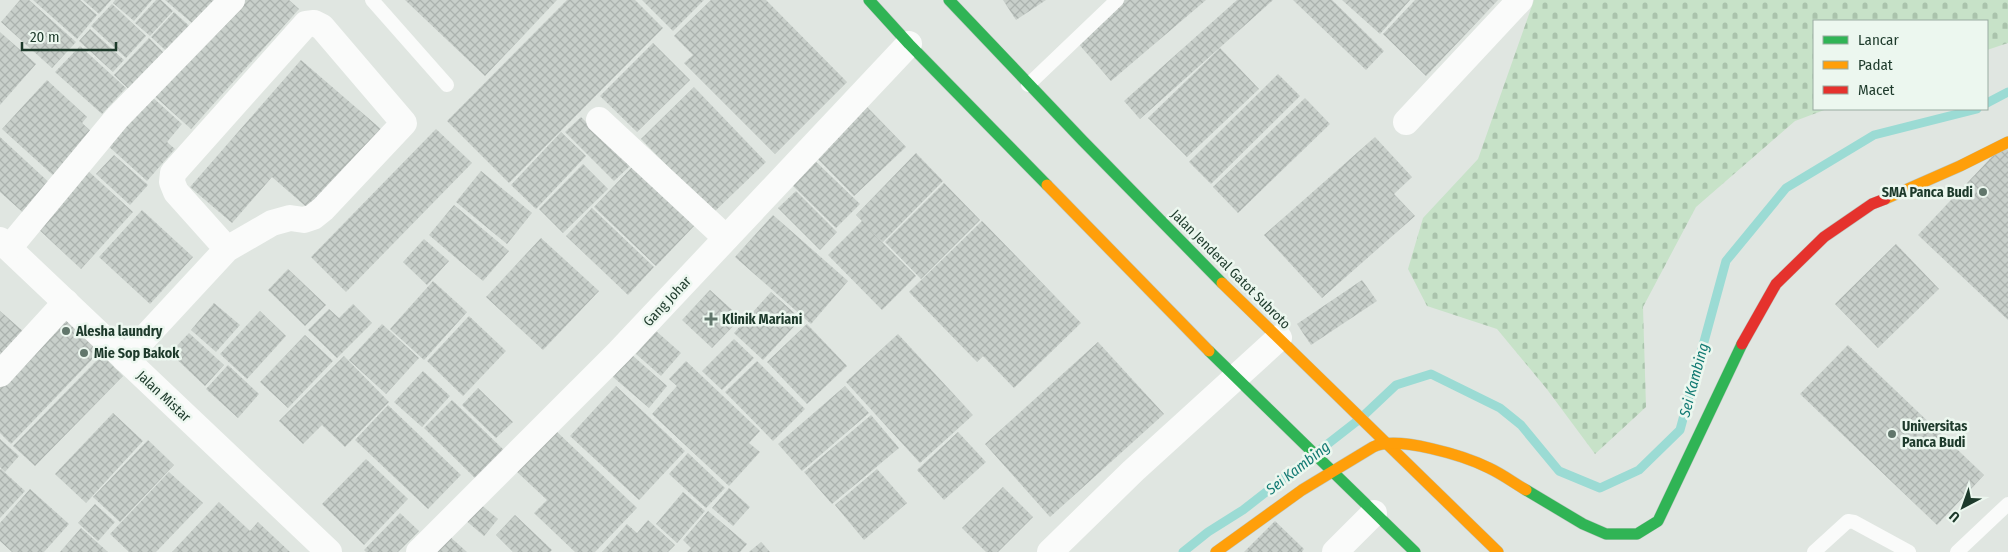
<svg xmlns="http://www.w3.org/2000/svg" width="2008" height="552" font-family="'Fira Sans Condensed',sans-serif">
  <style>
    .cemetery { fill: url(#cemetery-stones) }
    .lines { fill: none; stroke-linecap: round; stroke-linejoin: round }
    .stream { stroke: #9bdbd4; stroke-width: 9 }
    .building { fill: url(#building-cross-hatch) }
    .fast-casing { stroke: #bbc6bf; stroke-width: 12 }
    .slow-casing { stroke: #bbc6bf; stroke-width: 12 }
    .jam-casing { stroke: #bbc6bf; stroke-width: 12 }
    .lane { stroke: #fafbfa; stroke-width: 14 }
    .street { stroke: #fafbfa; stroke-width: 26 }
    .fast { stroke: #30b455; stroke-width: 11 }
    .slow { stroke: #ff9f0a; stroke-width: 11 }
    .jam { stroke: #e5322d; stroke-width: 11 }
    .poi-dot { fill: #61766b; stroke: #ecf7ef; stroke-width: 2 }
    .labels { text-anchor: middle; stroke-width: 5; stroke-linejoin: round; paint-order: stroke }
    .poi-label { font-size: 14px; font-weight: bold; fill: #1d3a2b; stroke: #ecf7ef; text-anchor: start }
    .street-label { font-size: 14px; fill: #1d3a2b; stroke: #ecf7ef }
    .water-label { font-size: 15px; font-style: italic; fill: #127a73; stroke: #ecf7ef }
  </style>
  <defs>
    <pattern id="cemetery-stones" width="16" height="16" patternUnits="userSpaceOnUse" patternTransform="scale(1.25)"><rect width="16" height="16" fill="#c7e2c8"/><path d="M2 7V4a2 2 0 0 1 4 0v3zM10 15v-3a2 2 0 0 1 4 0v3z" fill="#aac3ac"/></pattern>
    <pattern id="building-cross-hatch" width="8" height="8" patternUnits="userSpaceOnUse" patternTransform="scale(1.25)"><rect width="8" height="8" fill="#c8cfca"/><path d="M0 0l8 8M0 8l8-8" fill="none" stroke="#abb2ae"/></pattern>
  </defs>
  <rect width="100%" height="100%" fill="#e0e6e1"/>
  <polygon class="cemetery" points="1534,0 2008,0 2008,43 1987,50 1987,21 1814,21 1814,109 1827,109 1795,121 1696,207 1643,307 1646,407 1595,454 1546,388 1497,329 1427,306 1408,269 1423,218 1478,159"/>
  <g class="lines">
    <g class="stream">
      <polyline points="1987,103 2008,92"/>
      <polyline points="1183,552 1208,532 1243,510 1361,418 1396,385 1431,374 1500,408 1521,425 1559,471 1600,488 1639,470 1680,430 1726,261 1786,188 1874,135 1977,109"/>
    </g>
  </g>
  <g class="building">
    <polygon points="20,0 29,0 76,42 52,68 1,22"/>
    <polygon points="33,0 80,0 97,15 77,39"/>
    <polygon points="83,0 111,0 99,14"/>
    <polygon points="115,0 152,0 134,21 113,3"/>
    <polygon points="156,0 161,0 173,11 150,36 135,23"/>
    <polygon points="165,0 225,0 199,29"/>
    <polygon points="234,0 289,0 299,9 191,129 150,92"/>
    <polygon points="405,0 557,0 485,76"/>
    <polygon points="567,0 635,0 663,28 509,183 447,121"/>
    <polygon points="642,0 704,0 673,31"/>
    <polygon points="711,0 766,0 847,82 775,154 684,63 693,55 674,36"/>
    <polygon points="1003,0 1046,0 1016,20"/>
    <polygon points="1125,0 1206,0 1111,81 1076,41"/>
    <polygon points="1237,0 1273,0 1140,119 1124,101"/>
    <polygon points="1293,0 1332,0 1384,51 1366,70"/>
    <polygon points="1342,0 1410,0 1380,34"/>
    <polygon points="1415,0 1498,0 1426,76 1383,34"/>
    <polygon points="112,4 146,36 126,58 91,26"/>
    <polygon points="174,12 197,33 174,58 151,37"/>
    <polygon points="90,29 124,60 113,72 79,41"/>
    <polygon points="0,32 36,64 0,105"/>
    <polygon points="149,38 169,58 135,95 114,75"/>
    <polygon points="653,43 690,80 637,132 600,96"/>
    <polygon points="80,46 126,88 102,114 55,72"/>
    <polygon points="1220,48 1259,89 1187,157 1148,118"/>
    <polygon points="301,60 382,130 311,211 272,177 232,223 190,187"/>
    <polygon points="1278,74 1300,96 1211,184 1189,162"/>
    <polygon points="47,80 87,117 82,123 94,134 55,177 2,129"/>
    <polygon points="694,87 766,162 713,213 641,139"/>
    <polygon points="150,95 182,124 167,142 175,149 147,181 106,144"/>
    <polygon points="1305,98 1330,124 1238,213 1213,187"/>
    <polygon points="866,106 906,147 854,196 814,155"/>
    <polygon points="581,117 630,166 614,181 565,132"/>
    <polygon points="436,129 472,163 346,292 311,257"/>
    <polygon points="561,132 586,156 536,209 511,185"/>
    <polygon points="0,137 54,187 27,216 0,192"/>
    <polygon points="1375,137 1412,177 1394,194 1415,216 1322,298 1264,235"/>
    <polygon points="2003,145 2008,150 2008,320 1918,235"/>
    <polygon points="916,153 943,181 883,242 867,227 916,276 882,310 828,255 862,221 856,215"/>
    <polygon points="114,155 148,185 130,205 96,174"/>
    <polygon points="809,155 860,204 836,228 786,179"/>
    <polygon points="583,164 608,189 563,233 539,209"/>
    <polygon points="633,166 695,225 656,266 594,207"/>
    <polygon points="85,168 133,212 81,269 33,224"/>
    <polygon points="481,171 532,213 507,244 456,202"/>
    <polygon points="944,183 980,220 921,279 885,242"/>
    <polygon points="796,191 837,232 820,250 778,208"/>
    <polygon points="454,205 509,251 483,281 429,235"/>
    <polygon points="592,208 654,267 628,295 566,236"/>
    <polygon points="142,210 193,257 150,304 99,257"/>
    <polygon points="773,215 848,281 811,324 735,257"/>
    <polygon points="982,221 1081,323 1014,388 983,356 977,362 909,292"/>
    <polygon points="541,238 599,291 543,350 486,297"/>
    <polygon points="424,239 449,261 427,285 403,262"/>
    <polygon points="1896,244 1939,289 1878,348 1835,304"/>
    <polygon points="288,269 326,305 305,326 268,290"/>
    <polygon points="1362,280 1377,301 1311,345 1297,324"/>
    <polygon points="433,281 467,312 424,360 390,329"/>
    <polygon points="710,290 741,318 712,348 682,320"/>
    <polygon points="771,292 801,319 763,360 734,333"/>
    <polygon points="214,303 240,325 216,352 191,330"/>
    <polygon points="353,304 372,323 337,358 308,330 329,309 339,318"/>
    <polygon points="0,311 25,333 0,361"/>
    <polygon points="63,311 102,349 11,444 0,433 0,376"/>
    <polygon points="260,311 286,336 247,379 220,354"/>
    <polygon points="469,316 506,351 463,396 427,361"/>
    <polygon points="382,324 419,358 386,394 349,360"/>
    <polygon points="807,324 847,366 807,404 767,362"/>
    <polygon points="656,331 681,353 661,376 636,354"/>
    <polygon points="189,333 224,365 205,386 170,353"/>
    <polygon points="898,334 973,415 920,463 846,382"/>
    <polygon points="305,335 333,361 288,408 260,382"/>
    <polygon points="734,339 754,358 722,390 702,371"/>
    <polygon points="1098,342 1164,414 1050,517 985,444"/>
    <polygon points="1848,345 1984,475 1937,525 1800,394"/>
    <polygon points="102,355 123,376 35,466 13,446"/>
    <polygon points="632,355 667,386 649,408 613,377"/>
    <polygon points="344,356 389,402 345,447 322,425 303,444 279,421"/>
    <polygon points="686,361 760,431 749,443 760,452 729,486 652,414 677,386 669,379"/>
    <polygon points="757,361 805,409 773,441 725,392"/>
    <polygon points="228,365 259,394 238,418 206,389"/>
    <polygon points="423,371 450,396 422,427 394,402"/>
    <polygon points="616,386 685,451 639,500 570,436"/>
    <polygon points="845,386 869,413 802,471 778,444"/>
    <polygon points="478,388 513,422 496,438 462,405"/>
    <polygon points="452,400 506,452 478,481 424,428"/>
    <polygon points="388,405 461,475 428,509 355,440"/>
    <polygon points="113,413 143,441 86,503 55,474"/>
    <polygon points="871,415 899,448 832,504 804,472"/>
    <polygon points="555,430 637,508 595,552 575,552 534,513 547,500 516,471"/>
    <polygon points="958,432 986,462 944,500 917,470"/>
    <polygon points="0,439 19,456 5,472 0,467"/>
    <polygon points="148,440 174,465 120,522 93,497"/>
    <polygon points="688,453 725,488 706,508 669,474"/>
    <polygon points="366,459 408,499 364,545 322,504"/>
    <polygon points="1,469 25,491 0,518 0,470"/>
    <polygon points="877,469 907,503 864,540 835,505"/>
    <polygon points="169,472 203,503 156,552 129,552 110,534"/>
    <polygon points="1003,487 1033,517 998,552 986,552 962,528"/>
    <polygon points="729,488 750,507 733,526 712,508"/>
    <polygon points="30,489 69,524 44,552 12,552 0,541 0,523"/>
    <polygon points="683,492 705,511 677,543 656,524"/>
    <polygon points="219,502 250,531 258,522 290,552 172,552"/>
    <polygon points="479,503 498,519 484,536 464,519"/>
    <polygon points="95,504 115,522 98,541 78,523"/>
    <polygon points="708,511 747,544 740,552 687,552 691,548 683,540"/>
    <polygon points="400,513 419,531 398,552 366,552 364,550"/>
    <polygon points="515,515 552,550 550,552 513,552 496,535"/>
    <polygon points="648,520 675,545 668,552 602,552 627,524 637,533"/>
    <polygon points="1275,521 1304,549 1302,552 1244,552"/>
    <polygon points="81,528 108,552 60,552"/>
    <polygon points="448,535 467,552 435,552"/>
    <polygon points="761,542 770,552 749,552"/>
  </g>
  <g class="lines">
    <g class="fast-casing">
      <g id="fast">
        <polyline points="869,0 909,44 1047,185"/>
        <polyline points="949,0 1083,141 1222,283"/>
        <polyline points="1209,351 1415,552"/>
        <polyline points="1526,490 1583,524 1606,534 1637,534 1658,521 1742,344"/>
      </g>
    </g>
    <g class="slow-casing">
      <g id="slow">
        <polyline points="1047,185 1209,351"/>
        <polyline points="1885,199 1960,166 2008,142"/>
        <polyline points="1222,283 1498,552"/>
        <path d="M1216,552l86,-62 71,-43c24,-12 92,9 116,21 13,6 25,15 37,22"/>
      </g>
    </g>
    <g class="jam-casing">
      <polyline id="jam" points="1742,344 1776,284 1824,237 1872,204 1885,199"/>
    </g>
    <g class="lane">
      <polyline points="372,0 447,85"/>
      <polyline points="1028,85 1117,0"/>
      <polyline points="1814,552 1848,521 1854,522 1909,552"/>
      <polyline points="1957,552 2008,504"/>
    </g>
    <g class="street">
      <polyline points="599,120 726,238"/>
      <polyline points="1406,122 1520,0"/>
      <polyline points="0,240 329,552"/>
      <polyline points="9,248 117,118 232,0"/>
      <polyline points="125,359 227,249 272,223 290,218 304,220 313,217 323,209 404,123 322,27 314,23 306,24 173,173 172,182 176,192 227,249"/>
      <polyline points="0,374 66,302"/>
      <polyline points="419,552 619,352 909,44"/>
      <polyline points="1050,552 1133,471 1279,338"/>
      <polyline points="1335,552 1374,513"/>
    </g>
    <use href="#fast" class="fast"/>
    <use href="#slow" class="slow"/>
    <use href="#jam" class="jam"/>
  </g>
  <g class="poi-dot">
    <circle cx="1983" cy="192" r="5"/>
    <path d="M708.5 311.5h5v5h5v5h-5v5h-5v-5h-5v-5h5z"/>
    <circle cx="66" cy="331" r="5"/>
    <circle cx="84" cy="353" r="5"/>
    <circle cx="1892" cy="434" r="5"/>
  </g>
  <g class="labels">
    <g class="poi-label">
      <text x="1973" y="197" text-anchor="end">SMA Panca Budi</text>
      <text x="722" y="324">Klinik Mariani</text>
      <text x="76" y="336">Alesha laundry</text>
      <text x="94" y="358">Mie Sop Bakok</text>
      <text x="1902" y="431">Universitas<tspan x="1902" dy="16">Panca Budi</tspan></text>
    </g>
    <g class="street-label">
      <text transform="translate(1231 269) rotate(45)" y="5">Jalan Jenderal Gatot Subroto</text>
      <text transform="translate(667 301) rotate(-47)" y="5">Gang Johar</text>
      <text transform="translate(164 396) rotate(43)" y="5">Jalan Mistar</text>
    </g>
    <g class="water-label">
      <text transform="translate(1694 380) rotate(-75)" y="5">Sei Kambing</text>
      <text transform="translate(1298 468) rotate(-38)" y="5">Sei Kambing</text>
    </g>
  </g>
  <rect x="1813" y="20" width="175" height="90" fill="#ecf7ef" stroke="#99aba1"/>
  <rect x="1823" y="36" width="25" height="8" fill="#30b455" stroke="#99aba1"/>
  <text x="1858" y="45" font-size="15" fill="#1d3a2b">Lancar</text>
  <rect x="1823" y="61" width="25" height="8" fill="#ff9f0a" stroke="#99aba1"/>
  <text x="1858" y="70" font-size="15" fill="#1d3a2b">Padat</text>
  <rect x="1823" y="86" width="25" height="8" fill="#e5322d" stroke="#99aba1"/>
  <text x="1858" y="95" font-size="15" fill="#1d3a2b">Macet</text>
  <g transform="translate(1963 507) rotate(221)" stroke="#ecf7ef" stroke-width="4" paint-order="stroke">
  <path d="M0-4L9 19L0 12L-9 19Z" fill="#1d3a2b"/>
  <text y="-8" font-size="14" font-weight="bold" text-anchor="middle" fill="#1d3a2b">U</text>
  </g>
  <path d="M22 42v8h94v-8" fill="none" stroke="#1d3a2b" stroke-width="2.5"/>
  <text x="30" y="42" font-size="15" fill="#1d3a2b" stroke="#ecf7ef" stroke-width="4" paint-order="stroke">20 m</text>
</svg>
